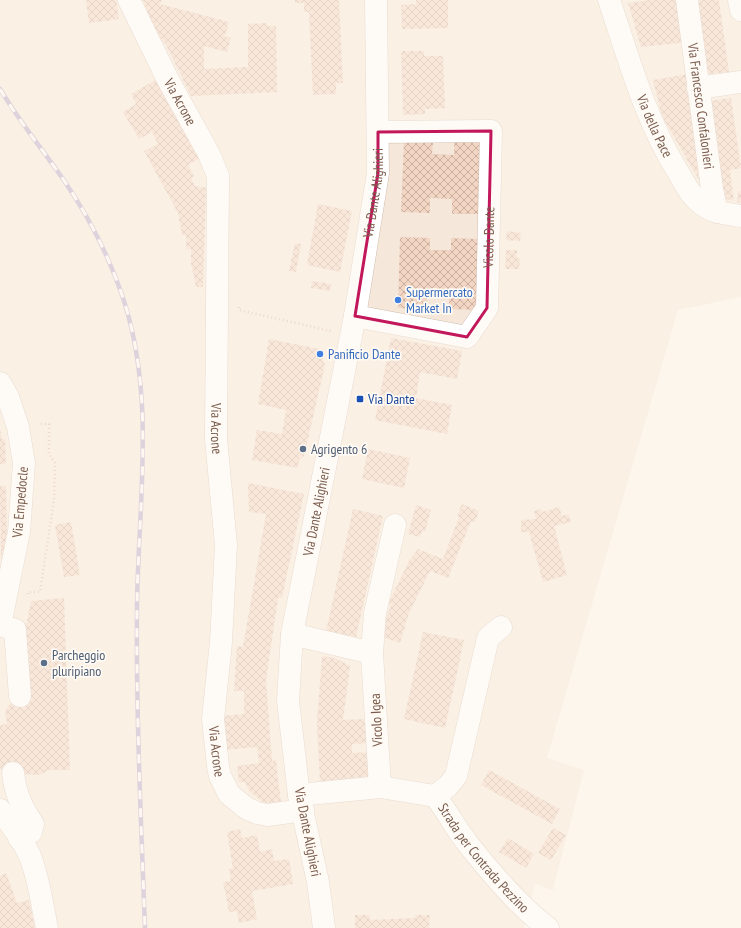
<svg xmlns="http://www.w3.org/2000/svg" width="741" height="928" font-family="'PT Sans Narrow',sans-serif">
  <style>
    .residential { fill: #f5e8da }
    .building { fill: url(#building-cross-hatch) }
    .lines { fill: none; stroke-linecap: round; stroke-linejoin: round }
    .minor-casing { stroke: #d1beb0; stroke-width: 23 }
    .path { stroke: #d9b8a5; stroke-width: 2.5; stroke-dasharray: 1 3; stroke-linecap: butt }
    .minor { stroke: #fff; stroke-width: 22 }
    .rail-casing { stroke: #b9a8c9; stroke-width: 4.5 }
    .rail { stroke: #fffaf3; stroke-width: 3; stroke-dasharray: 9; stroke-linecap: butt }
    .marked { fill: none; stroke: #c2185b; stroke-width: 3; stroke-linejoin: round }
    .shop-dot { fill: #3f7fe0; stroke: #fffaf3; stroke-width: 1.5 }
    .transit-dot { fill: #1a4fb4; stroke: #fffaf3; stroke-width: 1.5 }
    .service-dot { fill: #5c6f8a; stroke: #fffaf3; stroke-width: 1.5 }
    .labels { text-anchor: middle; stroke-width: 3.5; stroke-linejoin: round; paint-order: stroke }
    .street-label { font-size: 14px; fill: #7a5c4d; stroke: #fffaf3 }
    .shop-label { font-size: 14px; fill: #366cbe; stroke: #fffaf3; text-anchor: start }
    .transit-label { font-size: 14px; fill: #164399; stroke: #fffaf3; text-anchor: start }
    .service-label { font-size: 14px; fill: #4e5e75; stroke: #fffaf3; text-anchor: start }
  </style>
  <defs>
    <pattern id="building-cross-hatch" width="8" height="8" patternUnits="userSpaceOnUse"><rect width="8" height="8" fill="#f3d5c3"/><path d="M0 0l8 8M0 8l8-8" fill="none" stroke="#cab0a1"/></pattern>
  </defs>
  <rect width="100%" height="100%" fill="#fdf6ec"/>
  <polygon class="residential" points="0,0 741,0 741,297 678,310 547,758 584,770 553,890 535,884 524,928 0,928"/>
  <g class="building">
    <polygon points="86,0 116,0 119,19 89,23"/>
    <polygon points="143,0 162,0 160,4 229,22 225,36 231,38 227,52 204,46 204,69 248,67 248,24 267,23 267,26 276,26 277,92 191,96 166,45 155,33"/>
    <polygon points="295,0 339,0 343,83 336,83 336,94 313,95 309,12 304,12 304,3 295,3"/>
    <polygon points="416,0 448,0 448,28 402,29 401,5 416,4"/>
    <polygon points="649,0 682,0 689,42 641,47 628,3"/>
    <polygon points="693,0 719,0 729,72 707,74"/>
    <polygon points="401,51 424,51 424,56 443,56 445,108 425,109 425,114 403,115"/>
    <polygon points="689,74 700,182 662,116 653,80"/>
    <polygon points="156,80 201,158 188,165 194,176 191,178 195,186 206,188 203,287 196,287 191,263 191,249 186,249 186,235 182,235 178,213 144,151 158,144 152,132 139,139 123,112 136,104 131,94"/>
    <polygon points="731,98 741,168 730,170 734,201 719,197 709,101"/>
    <polygon points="404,141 433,142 432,154 454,155 454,141 484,143 482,214 452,214 452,199 430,198 430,213 401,212"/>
    <polygon points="738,191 741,191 741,203 737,202"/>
    <polygon points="318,204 352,211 340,272 307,265"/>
    <polygon points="507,231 521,233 520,241 506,240"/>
    <polygon points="400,237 430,238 430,250 451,250 451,238 479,239 477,310 449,309 449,296 427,296 427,309 398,308"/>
    <polygon points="295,243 301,244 296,272 289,271"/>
    <polygon points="506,250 517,250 517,258 520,258 519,269 505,269"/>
    <polygon points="312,281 331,284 330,291 311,288"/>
    <polygon points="391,338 462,351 457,379 420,372 416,398 452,405 447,434 375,420"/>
    <polygon points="269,339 324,350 322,358 325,365 304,456 299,460 298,468 252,460 257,430 282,434 286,410 258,404"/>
    <polygon points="0,429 2,439 5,439 6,464 0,464"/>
    <polygon points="368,449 410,458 404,488 362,479"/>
    <polygon points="248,483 304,494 282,598 278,598 266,680 272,761 276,760 281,803 265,804 250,792 245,782 239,782 237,766 259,763 257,747 225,750 223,716 244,714 244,691 234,691 237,646 243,647 266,514 249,512"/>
    <polygon points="0,486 6,486 7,535 1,561"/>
    <polygon points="462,504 479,511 475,522 471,521 448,578 430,571 409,613 400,643 380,636 391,605 388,604 409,561 418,549 443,559 459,517 457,516"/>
    <polygon points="416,505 431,510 425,532 422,531 420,537 408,534"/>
    <polygon points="559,507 562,516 569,514 571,522 554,526 567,575 543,582 529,532 521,532 521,520 536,519 534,511 541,509 542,512"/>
    <polygon points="353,509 383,516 356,637 326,631"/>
    <polygon points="71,522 80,575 64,577 55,525"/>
    <polygon points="64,598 70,770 49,770 39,775 5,773 0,768 0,725 7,724 5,711 15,696 21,631 27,622 31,601"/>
    <polygon points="423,632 464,640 445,728 404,719"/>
    <polygon points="322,656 335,658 350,666 343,720 367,719 368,743 352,744 352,753 370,752 371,781 320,783 317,722"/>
    <polygon points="489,770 560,809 552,824 481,785"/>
    <polygon points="553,828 566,835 551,860 538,853"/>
    <polygon points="240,829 242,838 257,835 260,852 272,849 274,861 289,859 293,884 252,891 257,919 239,923 237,911 229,912 223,882 231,881 229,869 233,868 227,832"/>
    <polygon points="508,838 534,854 526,868 499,852"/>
    <polygon points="6,873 17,903 29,900 35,928 0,928 0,876"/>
    <polygon points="355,915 370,915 370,920 415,918 415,915 430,915 429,928 355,928"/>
  </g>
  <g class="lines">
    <g class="minor-casing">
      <g id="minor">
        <path id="s1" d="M129,0l38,78 42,76 9,22 -2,263 10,106 -5,97 -8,77 5,47 2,10 9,18 17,14 11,5 11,2 35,-5"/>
        <path id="s2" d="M609,0c20,59 36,119 69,172 7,12 13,25 25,33 11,8 25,9 38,11"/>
        <path id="s3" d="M687,0l25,189 5,23"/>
        <polyline points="739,0 741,10"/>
        <polyline points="698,88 741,82"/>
        <path id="s4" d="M355,316l112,21 20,-29 4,-177 -113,1"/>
        <polyline points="0,383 8,397 18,427 24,463 19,532 0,625"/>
        <polyline points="0,625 15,630 20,696"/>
        <polyline points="292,634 372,653"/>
        <path d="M13,773c3,22 8,33 20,51l-2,8 -12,6"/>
        <polyline points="380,787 372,653 375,613 395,525"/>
        <path id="s5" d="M299,795l81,-8 55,9c12,15 21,33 33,48 24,30 50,61 80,84"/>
        <polyline points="435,796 448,786 456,776 488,638 501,627"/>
        <path d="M0,810c11,14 23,30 30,46 9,23 12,48 17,72"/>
        <path id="s6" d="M324,928l-6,-46 -19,-87 -11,-94 4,-67 63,-318 23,-143 -2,-173"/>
      </g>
    </g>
    <g class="path">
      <polyline points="239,307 239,310 331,331"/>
      <polyline points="28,594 28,592 40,592 54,500 55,463 49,454 49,424 39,424"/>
    </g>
    <use href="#minor" class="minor"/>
    <g class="rail-casing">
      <path id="rail" d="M0,89c19,32 42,60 63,90 24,35 44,73 58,113 36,102 17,210 16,315 -1,107 4,214 8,321"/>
    </g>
    <use href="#rail" class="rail"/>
  </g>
  <path d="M0 0H741V928H0ZM491,131l-4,177 -20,29 -112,-21 23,-143v-41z" fill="#fdf6ec" fill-opacity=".55" fill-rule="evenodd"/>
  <path class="marked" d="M491,131l-4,177 -20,29 -112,-21 23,-143v-41z"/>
  <g class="shop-dot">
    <circle cx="398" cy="300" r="4"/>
    <circle cx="320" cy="354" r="4"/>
  </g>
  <rect class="transit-dot" x="356" y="395" width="8" height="8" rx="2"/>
  <g class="service-dot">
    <circle cx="303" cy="449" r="4"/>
    <circle cx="44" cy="663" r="4"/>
  </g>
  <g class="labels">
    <g class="street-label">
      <text dy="5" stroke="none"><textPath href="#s1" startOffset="114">Via Acrone</textPath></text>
      <text dy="5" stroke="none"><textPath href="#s3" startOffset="107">Via Francesco Confalonieri</textPath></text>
      <text dy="5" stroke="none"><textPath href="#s2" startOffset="134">Via della Pace</textPath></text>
      <text dy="5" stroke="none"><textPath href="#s6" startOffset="746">Via Dante Alighieri</textPath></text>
      <text dy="5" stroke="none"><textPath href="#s4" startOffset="220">Vicolo Dante</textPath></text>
      <text dy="5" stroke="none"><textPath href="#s1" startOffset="450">Via Acrone</textPath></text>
      <text transform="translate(20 502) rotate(-85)" y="5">Via Empedocle</text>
      <text dy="5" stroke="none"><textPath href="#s6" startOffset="422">Via Dante Alighieri</textPath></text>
      <text transform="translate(376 720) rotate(-93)" y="5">Vicolo Igea</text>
      <text dy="5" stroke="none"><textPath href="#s1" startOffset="774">Via Acrone</textPath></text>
      <text transform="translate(308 832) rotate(79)" y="5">Via Dante Alighieri</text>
      <text dy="5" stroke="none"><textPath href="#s5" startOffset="216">Strada per Contrada Pezzino</textPath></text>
    </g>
    <g class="shop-label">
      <text x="406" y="297">Supermercato<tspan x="406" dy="16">Market In</tspan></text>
      <text x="328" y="359">Panificio Dante</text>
    </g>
    <g class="transit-label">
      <text x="368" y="404">Via Dante</text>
    </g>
    <g class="service-label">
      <text x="311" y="454">Agrigento 6</text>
      <text x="52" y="660">Parcheggio<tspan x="52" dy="16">pluripiano</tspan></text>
    </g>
  </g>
</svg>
